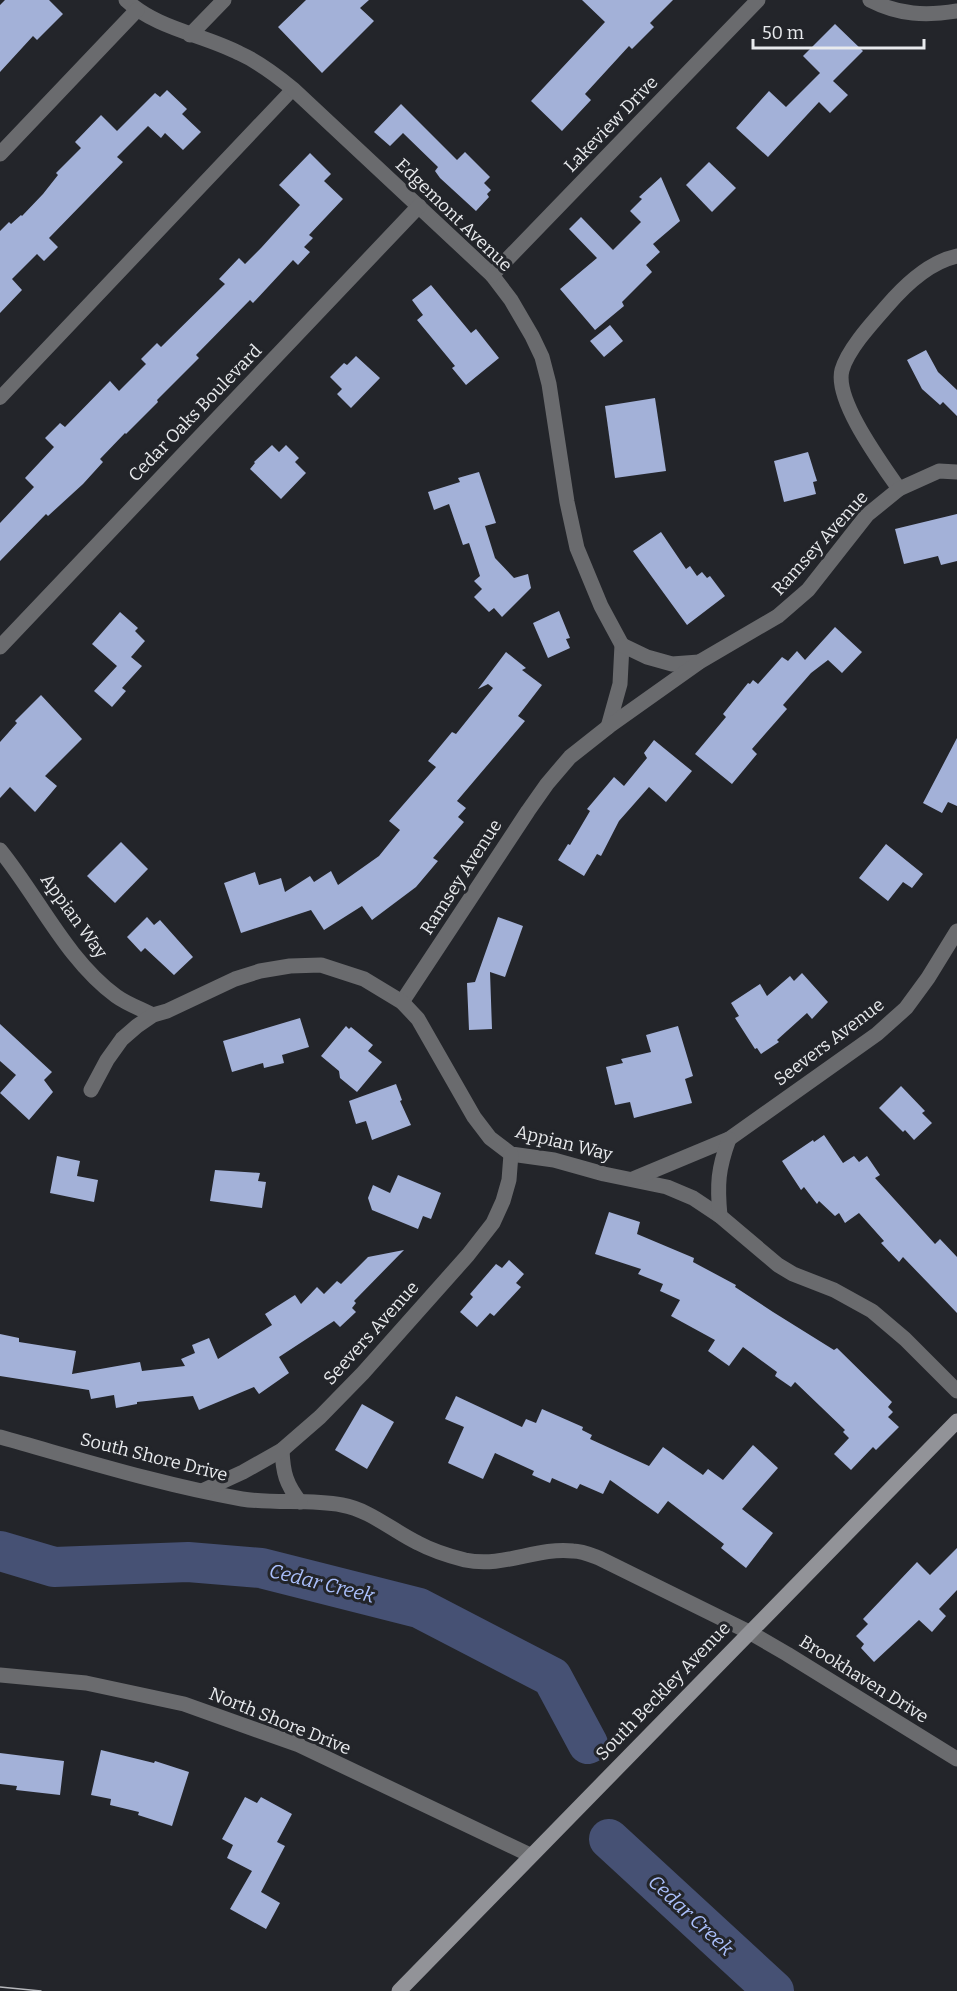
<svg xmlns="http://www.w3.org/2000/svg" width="957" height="1991" font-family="Bitter,serif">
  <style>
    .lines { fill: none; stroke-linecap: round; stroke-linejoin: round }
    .river { stroke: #465174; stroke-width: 40 }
    .building { fill: #a3b1d8 }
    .lane { stroke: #6a6b6e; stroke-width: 14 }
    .street { stroke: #6a6b6e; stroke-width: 15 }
    .secondary { stroke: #929398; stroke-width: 15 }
    .tram { stroke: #b6b8bc; stroke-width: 1.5 }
    .labels { text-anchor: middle; stroke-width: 6; stroke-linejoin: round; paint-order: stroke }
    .street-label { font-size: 18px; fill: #e8eaed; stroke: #23252a }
    .water-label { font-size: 20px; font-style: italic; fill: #aabffb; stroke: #23252a }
  </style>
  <rect width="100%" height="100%" fill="#23252a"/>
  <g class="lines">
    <g class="river">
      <polyline points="0,1551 54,1567 188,1562 261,1568 419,1608 552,1677 588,1744"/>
      <polyline points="609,1839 774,1991"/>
    </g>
  </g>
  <g class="building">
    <polygon points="5,0 49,0 63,14 37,40 33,36 0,72 0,5"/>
    <polygon points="306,0 369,0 360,8 374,21 322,73 278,27"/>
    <polygon points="582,0 673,0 650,23 654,27 632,49 629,46 585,94 591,100 562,131 531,101 605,22"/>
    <polygon points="835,24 863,51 833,81 848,95 830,113 819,102 768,157 736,128 769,91 786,107 820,73 803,56"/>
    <polygon points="167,90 187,109 182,114 201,132 183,150 165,133 161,138 148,126 117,157 123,162 49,238 58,247 44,261 37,254 12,279 22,290 0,313 0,231 9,222 11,224 21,215 22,216 43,194 58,175 56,173 81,148 75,142 101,115 117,131 155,93 160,97"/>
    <polygon points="401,104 457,160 465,152 490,177 484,183 491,190 487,194 489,197 476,211 440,178 435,171 438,167 403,133 390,146 374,132"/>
    <polygon points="310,153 331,174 324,181 343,199 309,235 313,238 304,247 310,252 298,265 293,260 253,303 250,300 196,355 199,358 157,400 158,402 126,434 125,433 100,459 103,462 83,484 48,516 46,514 0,561 0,523 34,487 25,478 54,447 45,438 60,423 65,427 110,381 119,391 146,364 141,359 157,343 161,347 225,284 219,279 239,258 245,264 261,248 300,205 279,185"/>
    <polygon points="709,162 736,188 712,212 686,185"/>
    <polygon points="661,177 680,221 653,244 660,252 646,265 652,272 622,302 624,306 595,330 560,289 597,258 569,229 581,217 613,250 641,222 630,211 642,199 639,197"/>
    <polygon points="431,285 471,333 476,329 499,358 466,385 452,368 455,366 417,320 423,315 412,300"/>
    <polygon points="610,325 623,341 604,357 590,341"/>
    <polygon points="926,350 938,372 957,390 957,416 943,402 940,405 922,389 907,360"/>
    <polygon points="356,356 380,378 351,408 337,394 342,389 330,377 344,363 347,365"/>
    <polygon points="655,398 666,471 615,478 605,406"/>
    <polygon points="272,445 279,452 286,445 299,458 295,462 306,473 281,499 250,469 255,463 254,462"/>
    <polygon points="808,452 817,481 813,482 816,494 784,502 774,461"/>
    <polygon points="479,472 496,523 485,526 495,558 514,578 528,574 531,588 502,617 494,608 489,612 474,597 482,589 474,581 480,576 469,543 463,545 449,504 434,510 428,492 460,482 458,478"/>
    <polygon points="957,514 957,561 941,565 938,556 904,564 895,529"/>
    <polygon points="661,532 686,569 690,566 697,576 702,572 707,578 710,576 725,596 687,625 633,551"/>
    <polygon points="559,611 570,638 566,639 570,648 548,658 533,623"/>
    <polygon points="120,612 138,628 135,631 145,641 131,657 142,666 122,688 126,691 112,707 94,691 117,666 92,644"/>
    <polygon points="835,627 862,652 842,673 828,660 811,673 783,705 787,709 752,749 757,754 732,784 695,754 726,717 723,714 748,683 750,684 753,680 758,684 782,657 788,661 797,651 805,660"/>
    <polygon points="506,652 526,668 522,670 542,685 518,716 525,721 457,801 466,808 458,817 464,822 433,858 438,861 416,887 372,920 362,906 324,930 311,910 241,933 224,883 255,872 259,885 281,878 285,892 310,876 314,882 331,871 338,885 379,856 400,830 389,821 436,767 428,761 452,732 456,734 493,688 488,684 478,689"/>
    <polygon points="41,695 82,739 45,776 57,786 35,812 10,787 0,798 0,742 17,723 15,721"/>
    <polygon points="957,738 957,806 948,802 942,813 923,803"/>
    <polygon points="654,740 692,771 666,802 649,787 619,821 601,856 597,854 584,876 558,860 568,844 570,845 590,811 587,809 614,777 624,786 647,758 644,753"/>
    <polygon points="121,842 148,869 115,903 87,876"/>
    <polygon points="886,844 923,874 912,888 903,882 888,901 859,878"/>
    <polygon points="147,917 154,925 160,920 193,957 174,975 145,948 141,952 127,937"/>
    <polygon points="498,917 523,926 505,977 490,972 492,1029 469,1030 467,983 475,982"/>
    <polygon points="802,973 828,1002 812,1019 807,1013 777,1040 779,1042 761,1054 757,1048 755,1049 735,1018 739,1016 731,1003 760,984 767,996 790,976 794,981"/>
    <polygon points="300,1018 309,1047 282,1055 284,1063 264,1068 263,1063 232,1072 223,1041"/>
    <polygon points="0,1024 52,1072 44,1080 53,1092 29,1120 0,1093 16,1075 0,1061"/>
    <polygon points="346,1026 349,1029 351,1027 373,1045 368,1051 382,1062 357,1092 340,1078 339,1071 321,1056"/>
    <polygon points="678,1026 693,1076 685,1079 692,1103 634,1118 630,1102 615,1105 606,1067 623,1063 621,1059 651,1052 646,1035"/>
    <polygon points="396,1084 402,1100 400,1101 411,1125 372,1140 366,1121 356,1124 349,1101"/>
    <polygon points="901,1086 925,1111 922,1113 932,1123 914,1140 905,1130 903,1132 879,1108"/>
    <polygon points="824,1135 843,1163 854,1156 859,1162 867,1156 880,1175 875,1178 935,1244 940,1239 957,1257 957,1313 903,1257 899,1262 881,1243 884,1241 859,1213 845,1223 839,1213 835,1216 819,1201 817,1204 804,1187 801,1190 782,1161 813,1140 814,1142"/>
    <polygon points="57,1156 80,1161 77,1176 98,1180 94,1202 50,1193"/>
    <polygon points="215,1170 260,1173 258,1181 266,1182 262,1208 210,1201"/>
    <polygon points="398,1175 441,1193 431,1219 423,1216 418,1229 372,1210 368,1198 373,1185 390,1193"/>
    <polygon points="609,1212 640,1222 637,1234 694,1258 693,1262 736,1285 735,1287 773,1312 834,1350 837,1348 892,1402 888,1407 893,1412 888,1417 899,1427 876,1450 873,1447 851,1470 834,1454 849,1438 843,1432 845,1430 795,1382 791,1387 775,1376 777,1372 743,1347 729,1366 708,1351 715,1340 671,1316 680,1300 660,1291 663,1284 638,1274 641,1269 595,1254"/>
    <polygon points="404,1250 354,1301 356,1303 352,1308 356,1312 340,1327 334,1321 279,1357 289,1373 259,1394 254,1387 199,1410 193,1396 137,1402 137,1404 116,1408 114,1395 91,1399 89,1390 0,1376 0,1334 19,1338 19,1342 76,1351 72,1374 140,1362 142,1371 185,1366 181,1359 195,1353 192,1345 209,1338 218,1359 272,1325 265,1314 295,1295 301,1304 317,1287 324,1294 337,1281 341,1284 368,1257"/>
    <polygon points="509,1260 524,1274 516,1283 521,1287 494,1316 490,1313 477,1327 460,1312 473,1297 470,1294 496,1264 502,1268"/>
    <polygon points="456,1396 522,1427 526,1419 536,1423 542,1409 583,1427 582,1430 592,1435 590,1439 649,1466 663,1447 703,1475 708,1469 723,1480 753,1445 778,1468 742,1509 773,1533 746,1568 721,1548 724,1544 668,1501 658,1514 610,1480 603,1494 580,1484 577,1489 552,1478 550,1483 532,1475 534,1471 495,1453 483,1479 448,1463 464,1427 445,1419"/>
    <polygon points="362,1404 394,1422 367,1469 335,1450"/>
    <polygon points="957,1548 957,1590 939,1609 946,1616 932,1632 919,1620 874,1662 861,1648 864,1644 856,1636 868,1624 863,1619 917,1562 930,1575"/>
    <polygon points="101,1750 154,1763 155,1761 189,1772 172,1826 138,1815 139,1812 110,1805 111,1799 91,1795"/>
    <polygon points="0,1753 64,1761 60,1795 16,1790 17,1786 0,1784"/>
    <polygon points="245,1797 257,1803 261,1797 292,1814 277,1842 285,1846 261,1892 280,1903 266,1929 230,1909 252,1871 227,1858 233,1845 222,1839"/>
  </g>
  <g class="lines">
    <polyline class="lane" points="0,398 293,89"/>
    <g class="street">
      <path d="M126,0c31,29 76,34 113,53 20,9 37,22 54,36l199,186 19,25 21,36 10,21 7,27 18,118 10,46 24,58 21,39 -2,39 -12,43"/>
      <path d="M870,0c29,15 56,16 87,11"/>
      <polyline points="190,35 224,0"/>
      <polyline points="0,154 137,10"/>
      <polyline points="492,275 758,0"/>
      <path d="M899,489c-17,-25 -65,-89 -57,-119 6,-21 30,-47 45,-64 18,-21 42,-44 70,-50"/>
      <polyline points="622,645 647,657 672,664 699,662"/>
      <polyline points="0,647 419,206"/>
      <path d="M0,850c39,48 66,109 116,146 11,8 25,13 37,19"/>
      <polyline points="402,1002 528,811 547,784 570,757 608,727 701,661 778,616 808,590 867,515 899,489 939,471 957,472"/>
      <polyline points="91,1090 107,1060 122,1039 137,1026 153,1015 167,1011 235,979 260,971 290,966 321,965 364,979 402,1002 418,1019 474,1117 490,1138 511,1154 554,1160 604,1174 667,1187 693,1198 720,1216 778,1265 793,1274 834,1290 872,1311 905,1339 957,1391"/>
      <polyline points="633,1179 729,1139 877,1034 906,1008 928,978 957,931"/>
      <path d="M720,1216c-3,-32 -2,-47 9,-77"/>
      <path d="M0,1437c79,22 161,48 242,62 33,5 67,0 100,6 28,5 51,26 76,38 15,8 31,13 47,17 39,8 71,-13 108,-9 9,0 18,4 26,7l150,74 38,22 170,105"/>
      <path d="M282,1450c1,23 4,34 18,52"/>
      <polyline points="204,1490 243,1472 282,1450 320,1417 363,1373 468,1255 493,1223 503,1201 509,1180 511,1154"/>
      <polyline points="0,1675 86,1683 184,1704 299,1745 530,1855"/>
    </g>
    <polyline class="secondary" points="399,1991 957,1421"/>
    <polyline class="tram" points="0,1987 41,1991"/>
  </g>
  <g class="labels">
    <g class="street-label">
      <text transform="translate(611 124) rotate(-46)" y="6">Lakeview Drive</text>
      <text transform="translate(454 215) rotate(44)" y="6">Edgemont Avenue</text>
      <text transform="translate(195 413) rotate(-46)" y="6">Cedar Oaks Boulevard</text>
      <text transform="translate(820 543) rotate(-48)" y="6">Ramsey Avenue</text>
      <text transform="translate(461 877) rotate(-57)" y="6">Ramsey Avenue</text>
      <text transform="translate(74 916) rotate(54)" y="6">Appian Way</text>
      <text transform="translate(829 1042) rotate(-37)" y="6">Seevers Avenue</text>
      <text transform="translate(564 1143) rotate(14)" y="6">Appian Way</text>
      <text transform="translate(371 1333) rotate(-48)" y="6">Seevers Avenue</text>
      <text transform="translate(154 1457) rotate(14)" y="6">South Shore Drive</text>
      <text transform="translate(864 1679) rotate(32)" y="6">Brookhaven Drive</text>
      <text transform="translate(663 1691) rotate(-46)" y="6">South Beckley Avenue</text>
      <text transform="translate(280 1721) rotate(22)" y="6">North Shore Drive</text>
    </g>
    <g class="water-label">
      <text transform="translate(322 1583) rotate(14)" y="7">Cedar Creek</text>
      <text transform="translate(691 1915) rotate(43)" y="7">Cedar Creek</text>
    </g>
  </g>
  <path d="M753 39v9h171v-9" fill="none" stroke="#e8eaed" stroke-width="3"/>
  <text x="762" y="39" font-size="18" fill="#e8eaed" stroke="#23252a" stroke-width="4.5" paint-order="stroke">50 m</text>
</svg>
